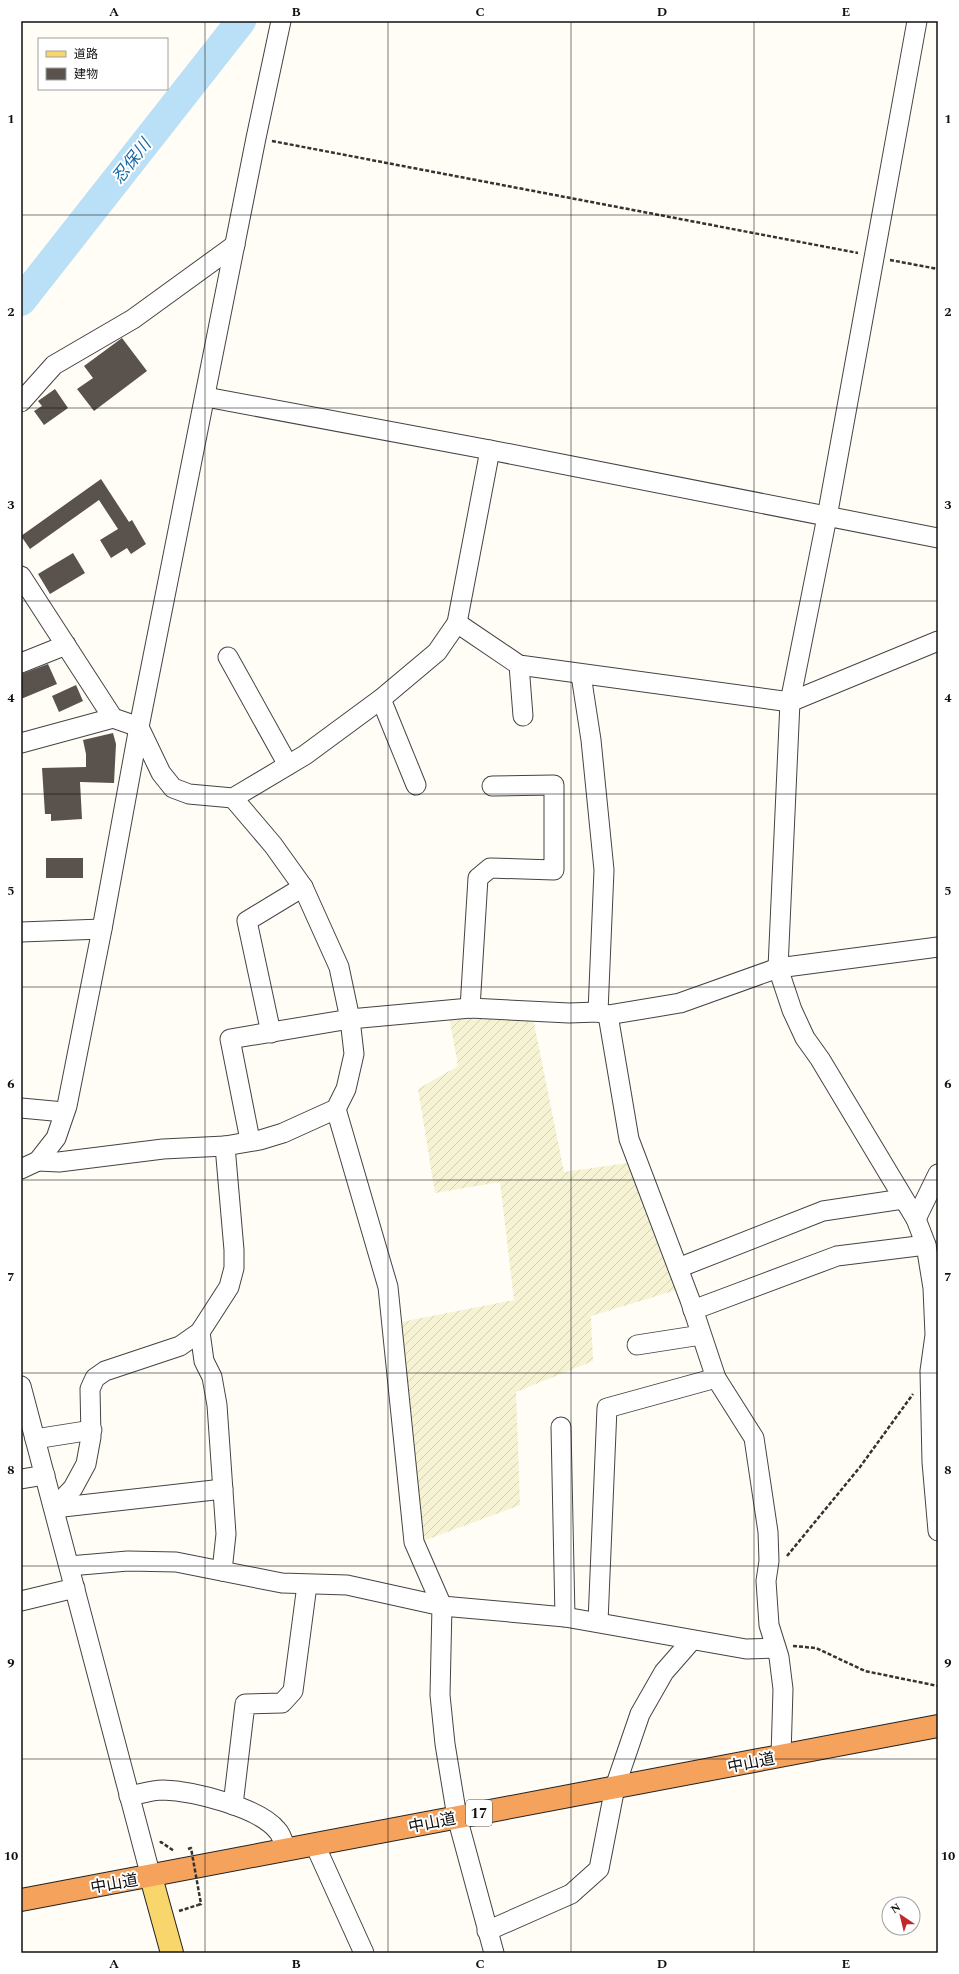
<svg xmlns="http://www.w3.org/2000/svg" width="959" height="1974" font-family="Spectral,'Noto Sans JP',serif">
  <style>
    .farmland { fill: url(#farmland-furrows) }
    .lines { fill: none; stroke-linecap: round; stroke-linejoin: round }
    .river { stroke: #b9e0f7; stroke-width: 30 }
    .building { fill: #5a524d }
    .minor-casing { stroke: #444; stroke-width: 21 }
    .major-casing { stroke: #222; stroke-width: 24 }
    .highway-casing { stroke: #222; stroke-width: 24 }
    .path { stroke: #333; stroke-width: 2.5; stroke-dasharray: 4 2; stroke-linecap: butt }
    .minor { stroke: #fff; stroke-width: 19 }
    .major { stroke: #f9d66b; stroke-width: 22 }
    .highway { stroke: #f5a25d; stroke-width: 22 }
    .path-bridge { stroke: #333; stroke-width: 2.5; stroke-dasharray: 4 2; stroke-linecap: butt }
    .grid { fill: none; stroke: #111; stroke-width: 1; stroke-opacity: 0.55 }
    .labels { text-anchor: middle; stroke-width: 4; stroke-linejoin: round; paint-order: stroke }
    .shield { fill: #fff; stroke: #585858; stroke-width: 1 }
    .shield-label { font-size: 15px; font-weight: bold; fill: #111 }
    .street-label { font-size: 16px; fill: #111; stroke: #fff }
    .water-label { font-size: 17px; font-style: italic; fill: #1768a6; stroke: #fff }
    .neatline { fill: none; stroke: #111; stroke-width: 1.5 }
    .grid-label { font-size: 13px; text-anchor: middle; font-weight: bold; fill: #111 }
  </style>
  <defs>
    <pattern id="farmland-furrows" width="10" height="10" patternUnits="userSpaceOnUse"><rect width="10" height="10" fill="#f6f3d4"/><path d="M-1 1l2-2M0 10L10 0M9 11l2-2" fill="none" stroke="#d2cfb5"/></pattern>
  </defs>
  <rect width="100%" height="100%" fill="#fffdf5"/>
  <polygon class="farmland" points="448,1011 532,1013 564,1172 635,1162 683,1288 591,1316 593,1361 516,1392 520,1505 418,1543 396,1323 514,1300 500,1182 435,1193 418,1089 458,1066"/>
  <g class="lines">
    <polyline class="river" points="21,301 241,21"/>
  </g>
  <g class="building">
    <polygon points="122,338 147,371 94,411 77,389 93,378 84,366"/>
    <polygon points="55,389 68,408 44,425 34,411 42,406 38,401"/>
    <polygon points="101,479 129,522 132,520 146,544 131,554 127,548 111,558 100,540 118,529 99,500 30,549 21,536"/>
    <polygon points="73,553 85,573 50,594 38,574"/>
    <polygon points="48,664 57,684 21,699 21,674"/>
    <polygon points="76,685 83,701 59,712 52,696"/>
    <polygon points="113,733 116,744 114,783 80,782 82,819 51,821 51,814 45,814 42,768 86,767 86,754 83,740"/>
    <rect x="46" y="858" width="37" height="20"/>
  </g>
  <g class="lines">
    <g class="minor-casing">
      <g id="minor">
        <polyline points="917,21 827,517 790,702 778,968 792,1010 805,1038 820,1059 916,1219 926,1245 933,1288 935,1335 930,1371 932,1462 938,1531"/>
        <polyline points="206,397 490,450 938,538"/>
        <polyline points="21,402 54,365 133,319 235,245"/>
        <polyline points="21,576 113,718 139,727 161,773 173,788 189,794 233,798 305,755 381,699 437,652 457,623 490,450"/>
        <polyline points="457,623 519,665 790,702 938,641"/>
        <polyline points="228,657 288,765"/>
        <polyline points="21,663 66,645"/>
        <polyline points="519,665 523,716"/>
        <polyline points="581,675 591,740 604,870 598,1012"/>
        <polyline points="381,699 416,785"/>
        <polyline points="21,743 113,718"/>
        <polyline points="21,932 102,929"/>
        <polyline points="470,1008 478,878 490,868 554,870 554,785 492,786"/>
        <polyline points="608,1015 629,1139 690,1300 716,1378 754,1438 768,1532 769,1561 766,1581 769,1625 779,1657 783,1689 781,1756"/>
        <polyline points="271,1033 247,921 303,887"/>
        <polyline points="21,1108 64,1112"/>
        <polyline points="336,1109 388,1287 414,1542 442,1606 440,1695 445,1744 457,1817 494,1953"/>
        <polyline points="250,1140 230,1039 350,1019 470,1008 569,1013 598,1012 608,1015 680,1003 778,968 938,947"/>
        <polyline points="38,1161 59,1162 163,1149 225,1146 260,1140 283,1133 336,1109 346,1089 354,1054 350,1019 339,967 303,887 273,845 233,798"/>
        <polyline points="21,1169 38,1161 56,1138 67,1106 102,929 139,727 256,138 281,21"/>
        <polyline points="916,1219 938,1174"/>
        <polyline points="678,1268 823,1211 903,1199"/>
        <polyline points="693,1310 837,1256 926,1245"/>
        <polyline points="200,1332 204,1361 212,1377 217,1405 226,1534 222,1571"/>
        <polyline points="637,1345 701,1335"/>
        <polyline points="21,1386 151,1877"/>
        <polyline points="561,1427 565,1617"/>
        <polyline points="35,1439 92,1430"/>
        <polyline points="21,1479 45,1475"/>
        <polyline points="54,1508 73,1488 86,1464 91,1437 90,1389 95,1378 105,1371 180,1346 200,1332 229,1287 234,1268 234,1250 225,1146"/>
        <polyline points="54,1508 223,1489"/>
        <polyline points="69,1566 128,1561 176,1562 282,1583 347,1585 442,1606 565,1617 746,1649 776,1648"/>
        <polyline points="21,1601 75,1588"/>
        <polyline points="598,1622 607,1408 716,1378"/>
        <path d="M129,1796c11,-2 23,-6 34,-6 30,1 95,17 114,40 5,5 7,14 9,20"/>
        <polyline points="233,1805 245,1704 282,1703 293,1691 307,1585"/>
        <polyline points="315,1845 364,1953"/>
        <polyline points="487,1931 571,1894 599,1869 615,1787 640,1714 664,1672 692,1640"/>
      </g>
    </g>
    <g class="major-casing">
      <polyline id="major" points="151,1877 172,1953"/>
    </g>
    <g class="highway-casing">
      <polyline id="highway" points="21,1900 938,1726"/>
    </g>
    <g class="path">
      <polyline points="272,141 858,253"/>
      <polyline points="890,260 938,269"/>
      <polyline points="787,1556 860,1467 913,1394"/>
      <polyline points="793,1646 816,1648 865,1671 938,1686"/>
      <polyline points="160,1843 161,1842 174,1851"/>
      <polyline points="179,1911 198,1905"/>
    </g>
    <use href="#minor" class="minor"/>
    <use href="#major" class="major"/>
    <use href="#highway" class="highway"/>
    <polyline class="path-bridge" points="188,1849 191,1848 201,1904 198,1905"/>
  </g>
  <path class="grid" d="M205,21v1932M388,21v1932M571,21v1932M754,21v1932M21,215h917M21,408h917M21,601h917M21,794h917M21,987h917M21,1180h917M21,1373h917M21,1566h917M21,1759h917"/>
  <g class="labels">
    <rect class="shield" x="466" y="1800" width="26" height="26" rx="3"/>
    <g class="shield-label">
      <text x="479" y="1818">17</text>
    </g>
    <g class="street-label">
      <text transform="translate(751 1762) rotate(-11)" y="6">中山道</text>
      <text transform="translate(432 1822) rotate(-11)" y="6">中山道</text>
      <text transform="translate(114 1883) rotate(-10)" y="6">中山道</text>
    </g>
    <g class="water-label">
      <text transform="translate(131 161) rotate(-52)" y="6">忍保川</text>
    </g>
  </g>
  <rect width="959" height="1974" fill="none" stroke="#ffffff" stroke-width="44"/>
  <rect x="38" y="38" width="130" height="52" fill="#ffffff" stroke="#a0a0a0"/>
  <rect x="46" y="51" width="20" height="6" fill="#f9d66b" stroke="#a0a0a0"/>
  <text x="74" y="58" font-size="12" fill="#111111">道路</text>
  <rect x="46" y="68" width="20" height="12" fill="#5a524d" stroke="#a0a0a0"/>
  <text x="74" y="78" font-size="12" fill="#111111">建物</text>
  <g transform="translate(901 1916) rotate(325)"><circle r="19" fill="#ffffff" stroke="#a0a0a0"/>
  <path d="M0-3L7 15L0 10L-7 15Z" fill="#c4262e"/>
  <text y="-6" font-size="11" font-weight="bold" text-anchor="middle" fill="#111111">N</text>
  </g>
  <rect x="22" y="22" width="915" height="1930" class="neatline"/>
  <g class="grid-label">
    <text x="114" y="16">A</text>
    <text x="296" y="16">B</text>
    <text x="480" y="16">C</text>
    <text x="662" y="16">D</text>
    <text x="846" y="16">E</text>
    <text x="11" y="123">1</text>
    <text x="948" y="123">1</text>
    <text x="11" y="316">2</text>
    <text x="948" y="316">2</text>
    <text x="11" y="509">3</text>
    <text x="948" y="509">3</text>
    <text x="11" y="702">4</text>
    <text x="948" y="702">4</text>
    <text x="11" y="895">5</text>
    <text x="948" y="895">5</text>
    <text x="11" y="1088">6</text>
    <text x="948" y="1088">6</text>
    <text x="11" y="1281">7</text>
    <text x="948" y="1281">7</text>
    <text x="11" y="1474">8</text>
    <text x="948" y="1474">8</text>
    <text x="11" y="1667">9</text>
    <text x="948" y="1667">9</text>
    <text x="11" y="1860">10</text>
    <text x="948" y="1860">10</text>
    <text x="114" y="1968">A</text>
    <text x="296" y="1968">B</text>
    <text x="480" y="1968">C</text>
    <text x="662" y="1968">D</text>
    <text x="846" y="1968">E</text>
  </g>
</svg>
